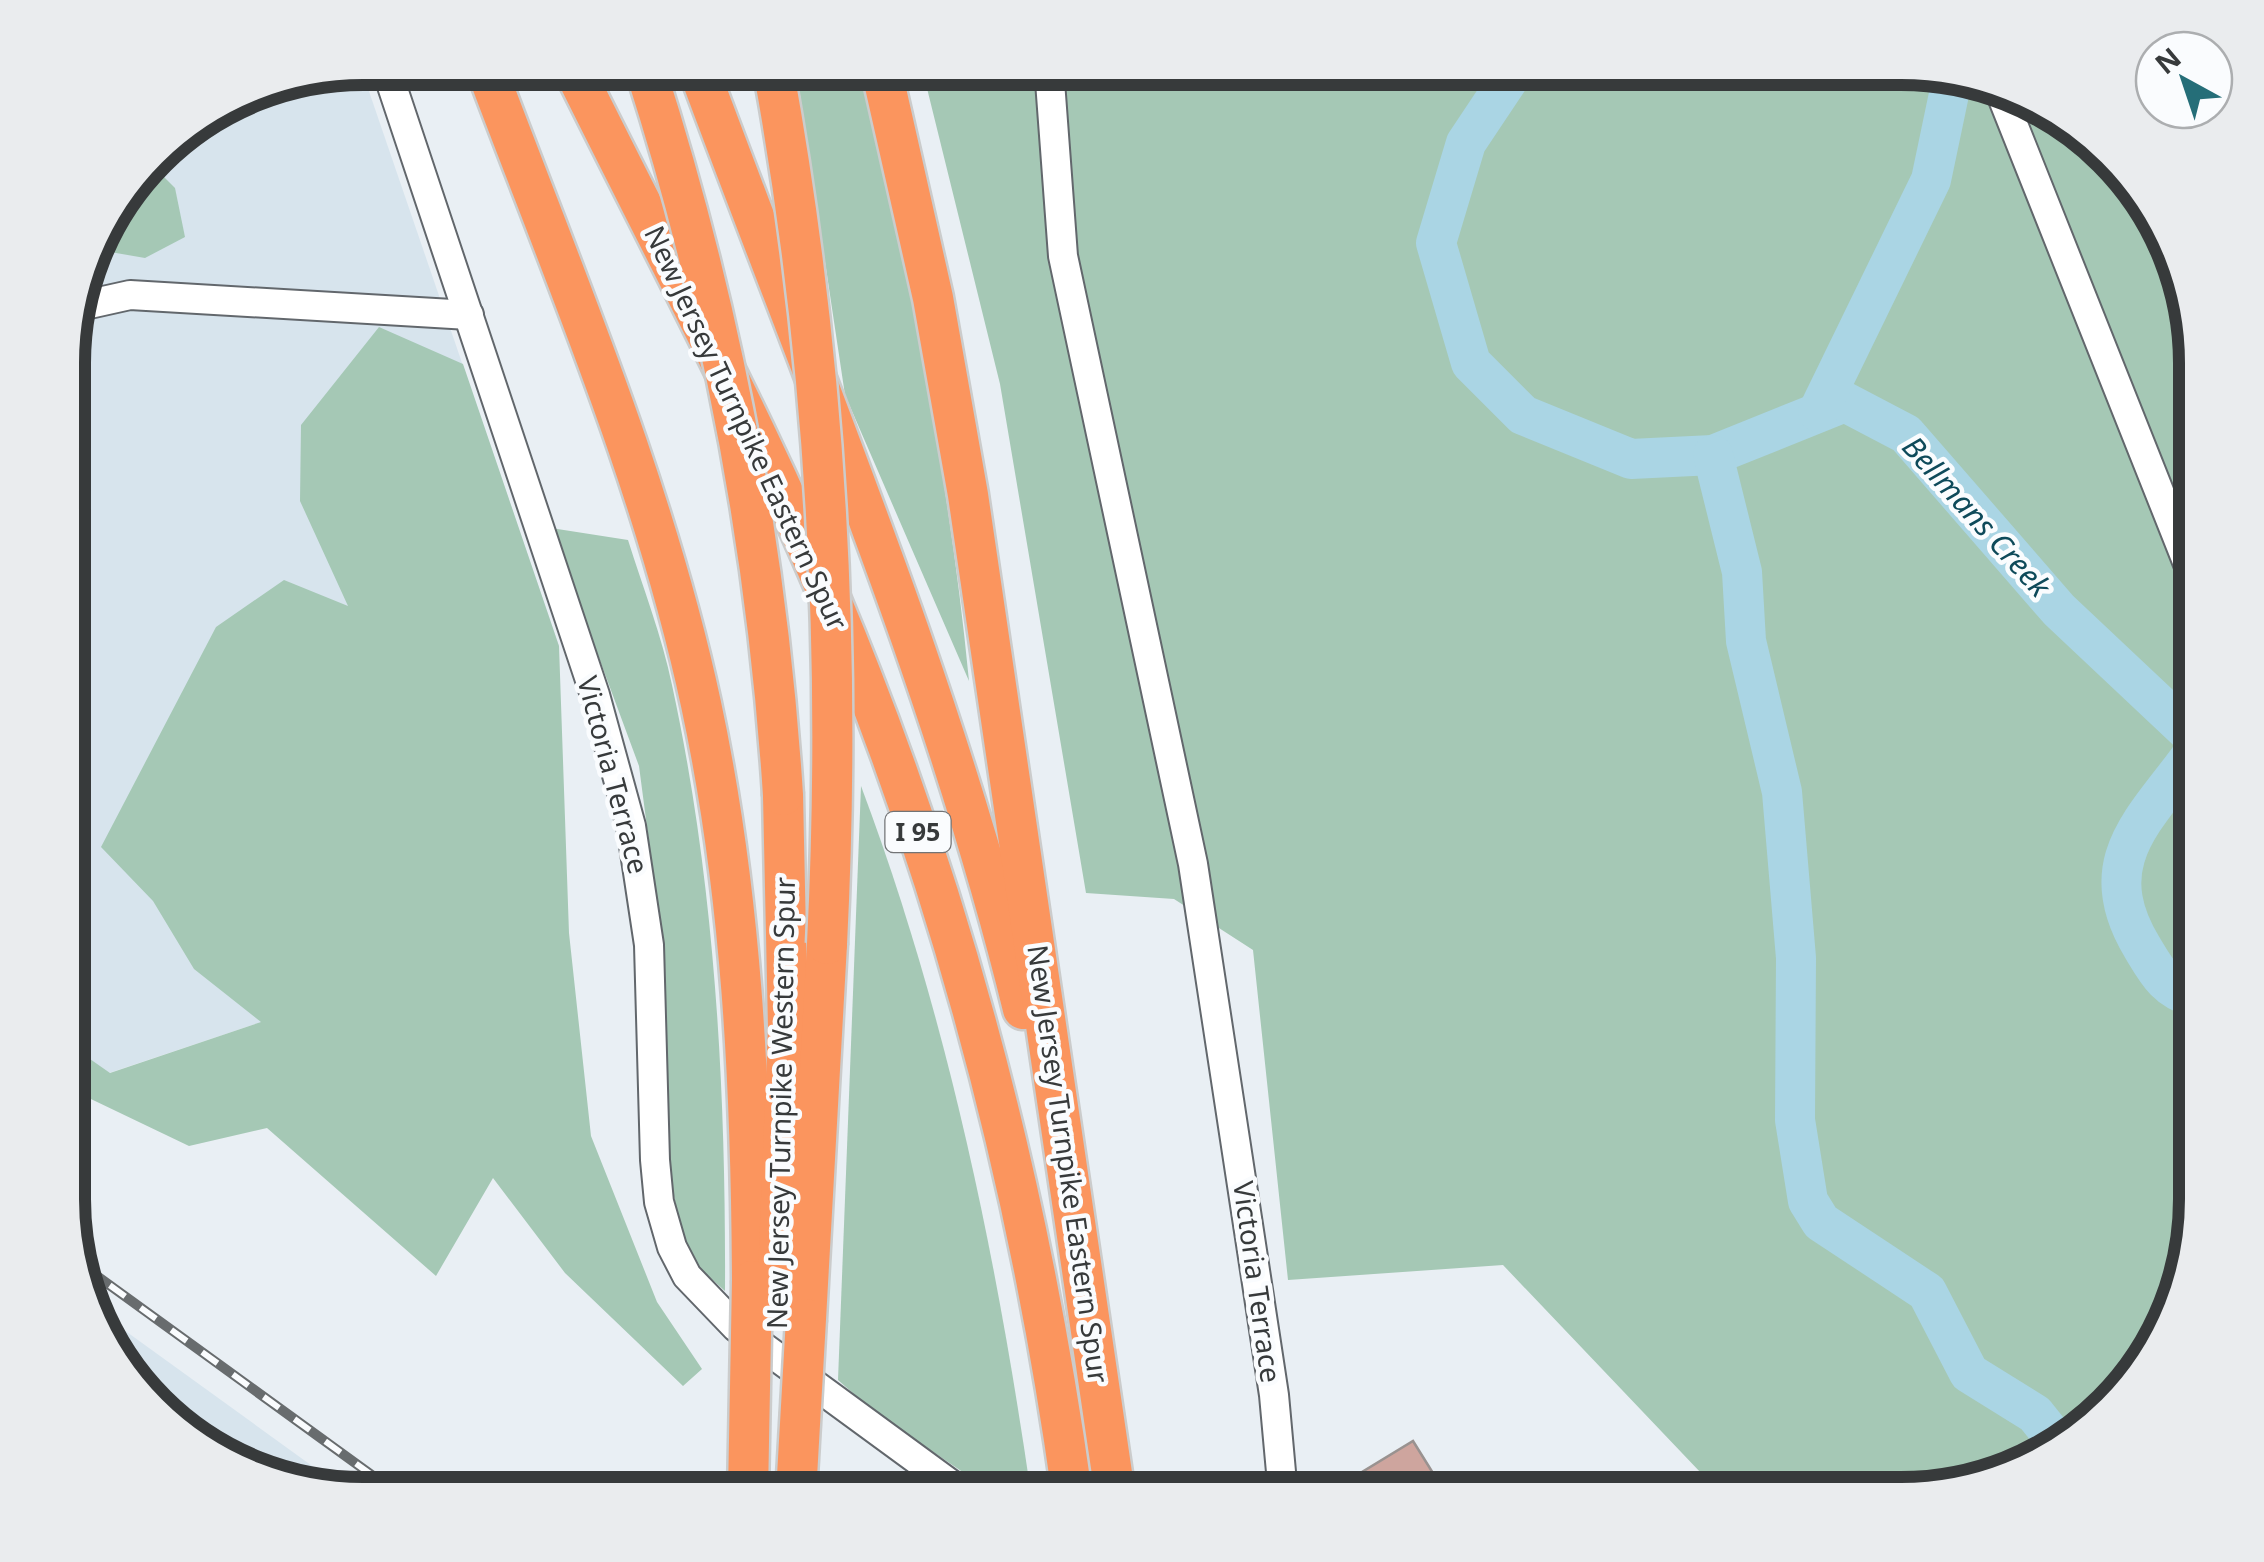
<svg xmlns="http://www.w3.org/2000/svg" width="2264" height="1562" font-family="'Noto Sans',sans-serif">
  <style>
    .built { fill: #d7e4ed }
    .green { fill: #a5c8b5 }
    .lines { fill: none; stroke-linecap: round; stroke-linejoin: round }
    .river { stroke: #aad5e4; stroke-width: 40 }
    .building { fill: #cea59e; stroke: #999290; stroke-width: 2.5 }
    .minor-casing { stroke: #62676c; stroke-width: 32 }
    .highway-casing { stroke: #cbcccc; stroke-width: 45 }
    .minor { stroke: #fff; stroke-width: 28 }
    .highway { stroke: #fb955e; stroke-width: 40 }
    .rail-casing { stroke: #686c6e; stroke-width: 10 }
    .rail { stroke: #fafcfe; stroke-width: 6; stroke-dasharray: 19; stroke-linecap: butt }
    .highway-bridge-casing { stroke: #cbcccc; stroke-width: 45; stroke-linecap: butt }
    .highway-bridge { stroke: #fb955e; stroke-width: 40 }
    .labels { text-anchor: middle; stroke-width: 9; stroke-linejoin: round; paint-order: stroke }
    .shield { fill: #fafcfe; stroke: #727476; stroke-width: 2.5 }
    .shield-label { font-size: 25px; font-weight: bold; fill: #373a3b }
    .street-label { font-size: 28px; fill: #373a3b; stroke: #fafcfe }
    .water-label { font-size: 30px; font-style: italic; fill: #0e4a5a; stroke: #fafcfe }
    .rim { fill: none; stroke: #373a3b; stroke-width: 12 }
  </style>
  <rect width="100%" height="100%" fill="#e9eff4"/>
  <g class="built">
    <polygon points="361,68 559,646 261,1022 109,1073 70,1045 70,325 98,232 168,141 251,90"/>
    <polygon points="95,1310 95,1309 351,1494 268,1479 184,1434 107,1347"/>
  </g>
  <g class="green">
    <path d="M796,68h69c42,203 84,405 104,613l-124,-286z"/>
    <polygon points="922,68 1919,68 1996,83 2080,128 2157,216 2196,345 2196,1217 2181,1294 2155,1342 2081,1423 2032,1464 1901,1494 1721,1494 1503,1265 1288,1280 1253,950 1174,899 1086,893 1000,384"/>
    <polygon points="151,164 175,188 185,237 145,258 93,249 98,232"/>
    <polygon points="379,327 463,364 559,646 569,933 591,1136 657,1302 702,1369 683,1386 565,1273 493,1178 436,1276 267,1128 189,1146 70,1089 70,1045 110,1073 261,1022 194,969 153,901 101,847 216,627 284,580 348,606 300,501 301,425"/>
    <path d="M551,528l77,12c15,48 34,96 44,145 43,198 54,404 53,606l-39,-35 -16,-80 -5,-211 -26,-199z"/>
    <path d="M861,786c86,229 135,467 170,708h-36l-122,-83 -35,-31z"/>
  </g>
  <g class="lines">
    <g class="river">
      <polyline points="1516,68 1466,143 1436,243 1471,363 1523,415 1631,459 1713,455 1845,402 1906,434 2059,610 2196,739"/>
      <polyline points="1818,412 1931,180 1953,75"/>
      <polyline points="1713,455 1742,572 1746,641 1782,792 1796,958 1795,1120 1808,1201 1821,1222 1927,1292 1969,1373 2035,1414 2051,1434 2054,1446"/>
      <path d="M2196,749c-47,68 -107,110 -54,198 15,25 24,43 54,51"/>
    </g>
  </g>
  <polygon class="building" points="1413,1441 1446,1494 1350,1494 1344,1483"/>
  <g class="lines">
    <g class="minor-casing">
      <g id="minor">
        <polyline points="386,68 595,695 631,826 649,945 655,1160 659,1202 672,1247 687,1276 736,1327 964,1494"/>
        <polyline points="1049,68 1063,256 1193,864 1274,1395 1283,1494"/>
        <polyline points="1997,84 2196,584"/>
        <polyline points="76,307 130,295 469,315"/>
      </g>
    </g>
    <g class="highway-casing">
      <g id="highway">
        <path d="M486,68c78,208 168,417 215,636 41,191 50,383 51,577"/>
        <path d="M573,68c99,200 207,398 288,607 103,263 172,539 211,819"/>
        <path d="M698,68c115,311 246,618 325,941"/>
        <polyline points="881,68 933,298 968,495 1115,1494"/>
        <polyline points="777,1299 788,1027 783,795"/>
        <polyline points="806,1319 827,944"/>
      </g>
    </g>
    <use href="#minor" class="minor"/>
    <use href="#highway" class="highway"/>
    <g class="rail-casing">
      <polyline id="rail" points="79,1263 398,1494"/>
    </g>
    <use href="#rail" class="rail"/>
    <g class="highway-bridge-casing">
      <g id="highway-bridge">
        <path d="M645,68c76,237 122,479 138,727"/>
        <path d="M773,68c53,290 69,582 54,876"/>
        <polyline points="748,1494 752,1281"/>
        <polyline points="796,1494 806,1319"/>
      </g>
    </g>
    <use href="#highway-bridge" class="highway-bridge"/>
  </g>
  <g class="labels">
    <rect class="shield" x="885.5" y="812" width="65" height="40" rx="8"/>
    <g class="shield-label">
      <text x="918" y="841">I 95</text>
    </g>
    <g class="street-label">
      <text transform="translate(746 428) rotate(65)" y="10">New Jersey Turnpike Eastern Spur</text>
      <text transform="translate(613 775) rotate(75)" y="10">Victoria Terrace</text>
      <text transform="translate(781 1103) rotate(-89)" y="10">New Jersey Turnpike Western Spur</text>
      <text transform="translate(1068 1164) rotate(82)" y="10">New Jersey Turnpike Eastern Spur</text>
      <text transform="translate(1257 1282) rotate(82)" y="10">Victoria Terrace</text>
    </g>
    <g class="water-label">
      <text transform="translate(1976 517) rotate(48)" y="10">Bellmans Creek</text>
    </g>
  </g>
  <path d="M0 0H2264V1562H0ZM363 85H1901A278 278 0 0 1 2179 363V1199A278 278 0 0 1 1901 1477H363A278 278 0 0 1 85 1199V363A278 278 0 0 1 363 85Z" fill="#eaecee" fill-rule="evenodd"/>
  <path class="rim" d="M363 85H1901A278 278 0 0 1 2179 363V1199A278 278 0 0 1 1901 1477H363A278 278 0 0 1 85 1199V363A278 278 0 0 1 363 85Z"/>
  <g transform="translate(2184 80) rotate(320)"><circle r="48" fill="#fafcfe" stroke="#acaeb0" stroke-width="2.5"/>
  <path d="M0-8L18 38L0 25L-18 38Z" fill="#256e78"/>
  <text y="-15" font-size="28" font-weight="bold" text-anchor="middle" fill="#373a3b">N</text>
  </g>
</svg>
